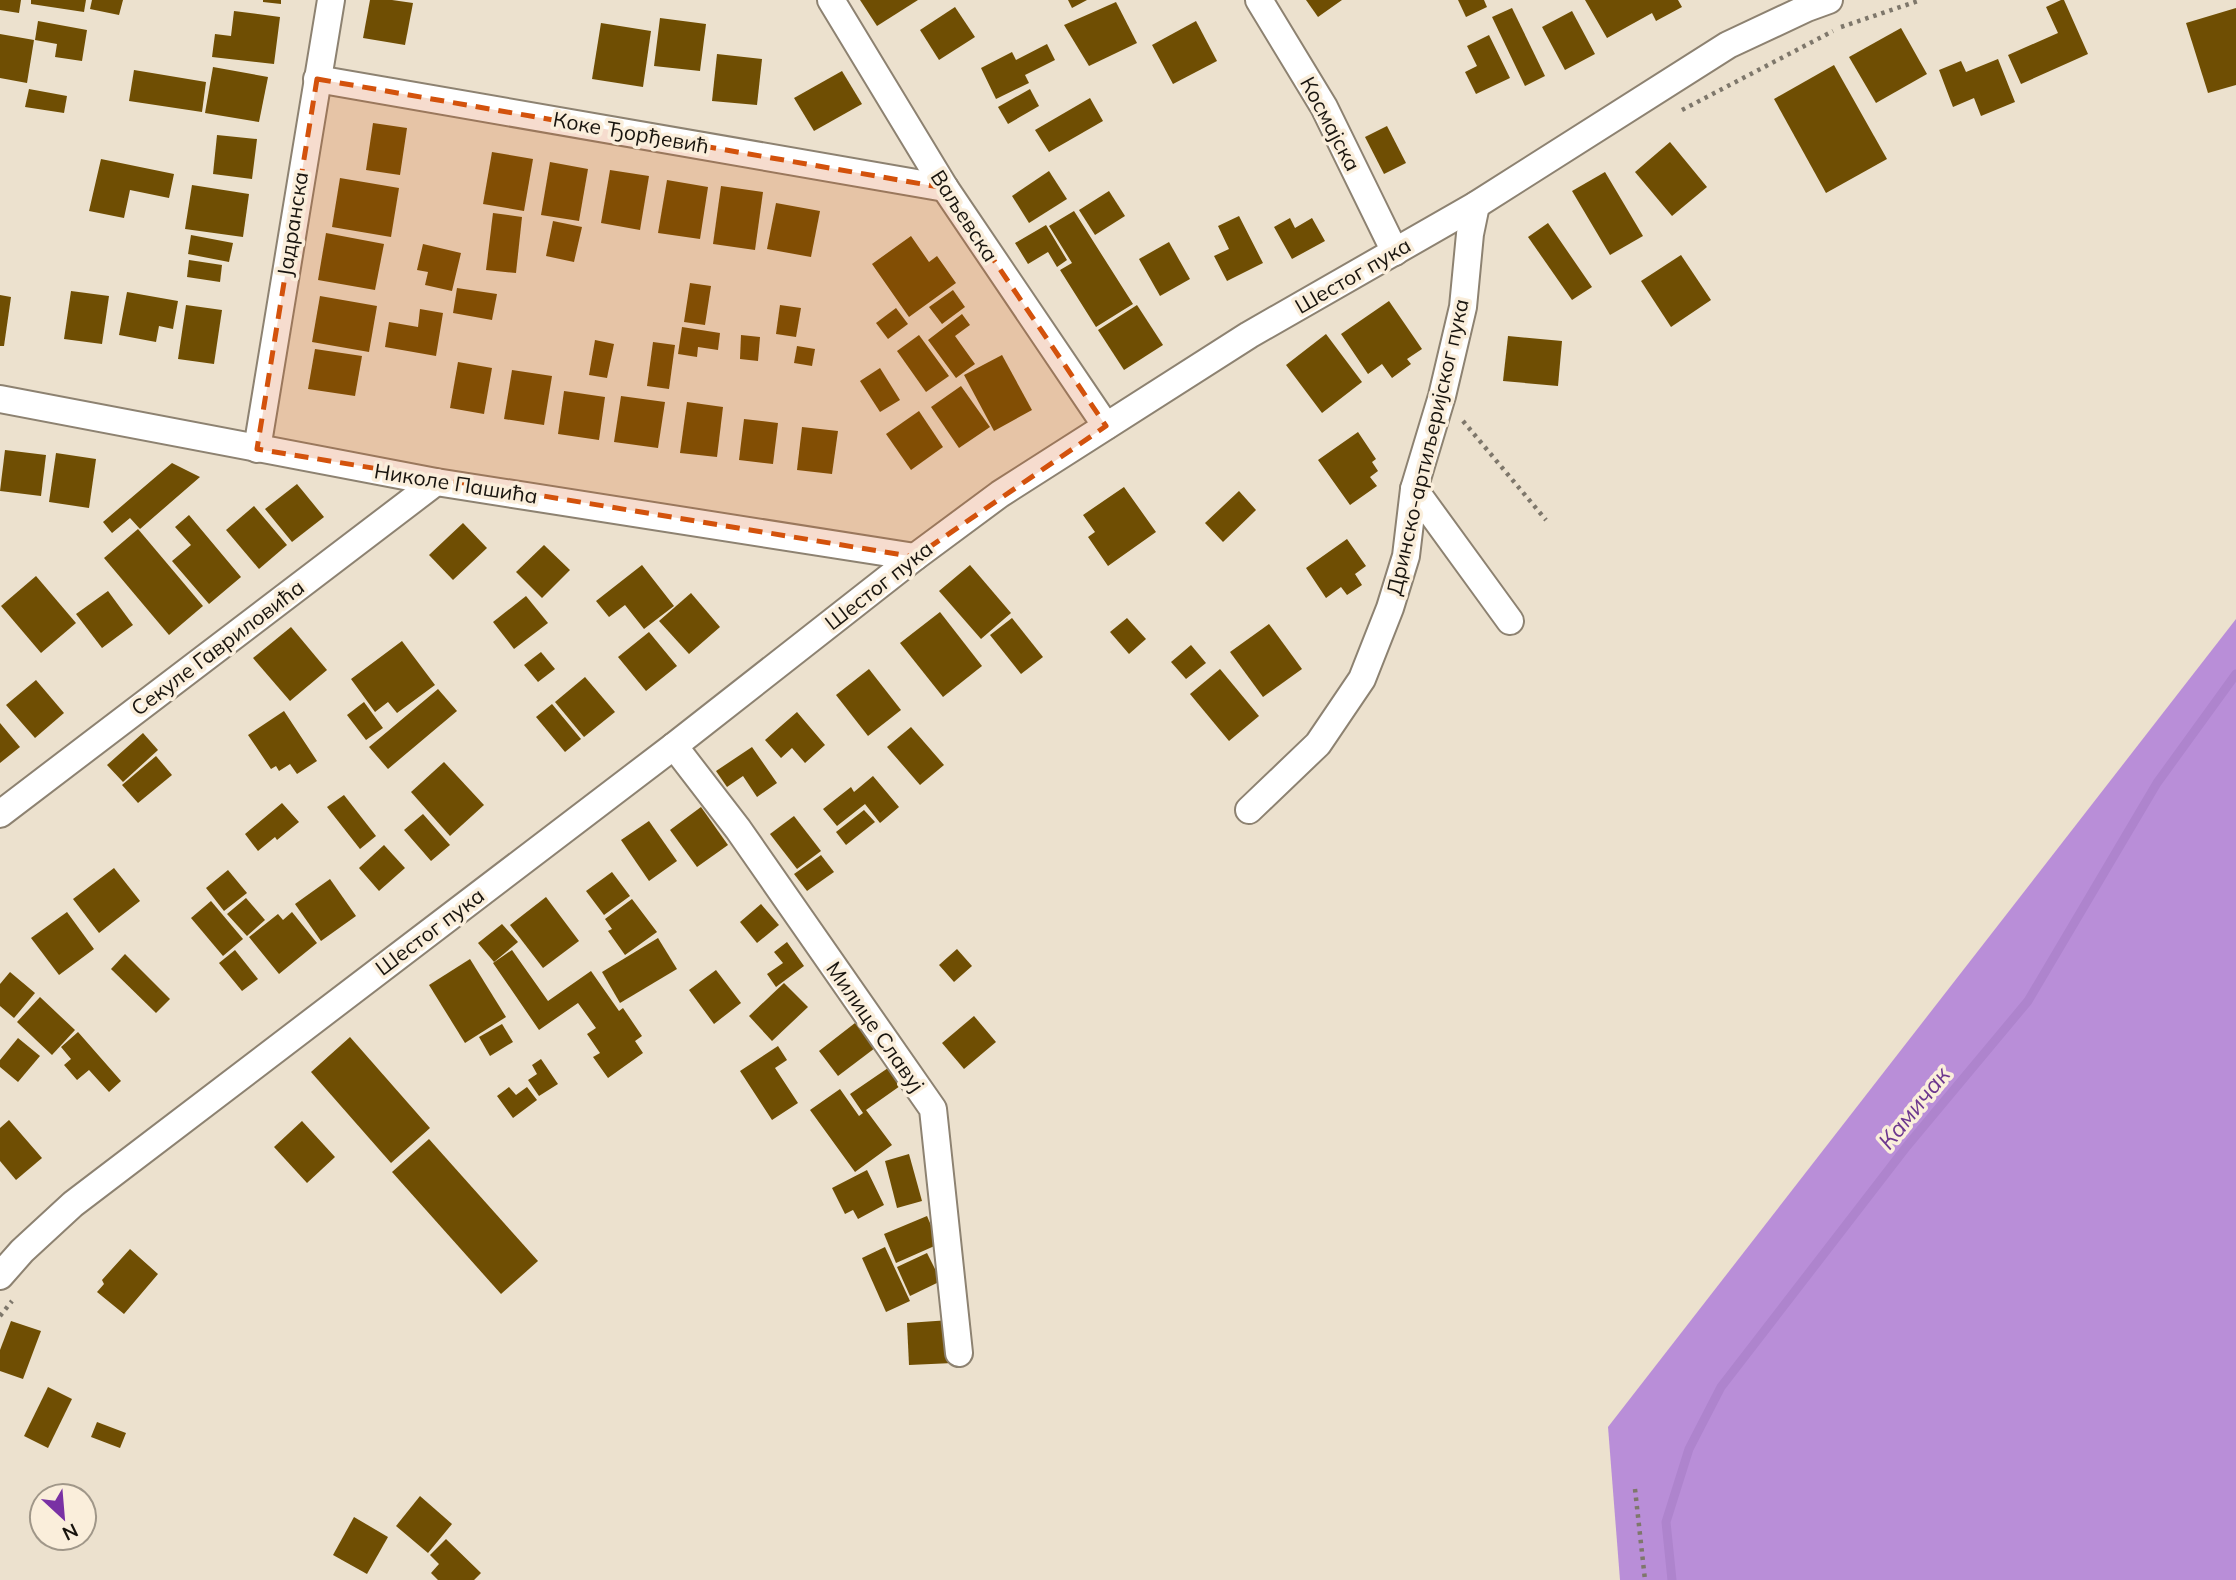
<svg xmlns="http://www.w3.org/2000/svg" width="2236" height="1580" font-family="Mulish,sans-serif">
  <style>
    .forest { fill: #b98ed8 }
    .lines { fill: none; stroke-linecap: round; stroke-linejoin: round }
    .stream { stroke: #ae84cd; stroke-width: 9 }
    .building { fill: #6f4e03 }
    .minor-casing { stroke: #8d8271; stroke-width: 30 }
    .path { stroke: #7e776b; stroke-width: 4.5; stroke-dasharray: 3.5 5; stroke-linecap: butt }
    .minor { stroke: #fff; stroke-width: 26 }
    .marked { fill: #d3520c; fill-opacity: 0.2; stroke: #d3520c; stroke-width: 5; stroke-dasharray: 14 9; stroke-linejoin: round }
    .labels { text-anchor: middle; stroke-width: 7; stroke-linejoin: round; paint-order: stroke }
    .street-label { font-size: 21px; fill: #18140e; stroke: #faeedb }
    .water-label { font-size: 23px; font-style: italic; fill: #6d378e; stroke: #faeedb }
  </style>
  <rect width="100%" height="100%" fill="#ece1ce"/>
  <polygon class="forest" points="2236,619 2236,1580 1620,1580 1608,1427"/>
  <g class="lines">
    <polyline class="stream" points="1672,1580 1666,1522 1689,1449 1721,1387 1907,1146 2028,1001 2157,783 2236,674"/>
  </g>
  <g class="building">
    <polygon points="0,0 21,0 19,13 0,10"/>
    <polygon points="31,0 86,0 84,12 31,4"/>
    <polygon points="92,0 123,0 119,15 90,9"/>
    <polygon points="263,0 281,0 281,4 263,2"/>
    <polygon points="370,0 392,0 413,3 405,45 363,38"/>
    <polygon points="860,0 918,0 877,26"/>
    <polygon points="1068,0 1087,0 1072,8"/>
    <polygon points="1306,0 1342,0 1318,17"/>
    <polygon points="1458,0 1484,0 1487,7 1466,17"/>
    <polygon points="1585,0 1678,0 1682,7 1656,21 1652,13 1607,38"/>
    <polygon points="2061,0 2064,0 2088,54 2021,84 2008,55 2058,33 2046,7"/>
    <polygon points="1116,2 1137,43 1089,66 1064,25"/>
    <polygon points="955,7 975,37 939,60 920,30"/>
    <polygon points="1512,8 1545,76 1525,86 1492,17"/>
    <polygon points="2236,8 2236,85 2208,93 2186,23"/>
    <polygon points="234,11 280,17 274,64 212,57 215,34 231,36"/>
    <polygon points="1572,11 1595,54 1565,70 1542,27"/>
    <polygon points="660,18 706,24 700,71 654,66"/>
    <polygon points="38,21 87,30 82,61 55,57 57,44 35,40"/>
    <polygon points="1196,21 1217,61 1173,84 1152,45"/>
    <polygon points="601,23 651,31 643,87 592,79"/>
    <polygon points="1901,28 1927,74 1876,103 1849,57"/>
    <polygon points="0,34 34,40 27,83 0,78"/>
    <polygon points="1489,35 1510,78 1476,94 1465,72 1477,66 1467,46"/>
    <polygon points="1047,44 1055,60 1025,75 1029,83 996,99 981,68 1012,52 1016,60"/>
    <polygon points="717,54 762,59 757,105 712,101"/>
    <polygon points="1998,59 2015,102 1981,116 1974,98 1953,107 1939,70 1961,61 1966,72"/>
    <polygon points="1834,65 1887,159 1826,193 1774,99"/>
    <polygon points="213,67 268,77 259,122 205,113"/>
    <polygon points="134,70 206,82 202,112 129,101"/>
    <polygon points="842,71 862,104 814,131 794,98"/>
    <polygon points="29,89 67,96 64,113 25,107"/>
    <polygon points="1030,89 1039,106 1008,124 998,107"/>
    <polygon points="1090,98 1103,121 1049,152 1035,130"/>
    <polygon points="373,123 407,128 400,175 366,170"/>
    <polygon points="1387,126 1406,163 1384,174 1365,137"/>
    <polygon points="217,135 257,139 252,179 213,174"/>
    <polygon points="1670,142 1707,187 1672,216 1635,172"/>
    <polygon points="492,152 533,159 524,211 483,204"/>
    <polygon points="101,159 174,174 169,198 130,190 124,218 89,211"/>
    <polygon points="550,162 588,169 579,221 541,215"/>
    <polygon points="610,170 649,176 640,230 601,223"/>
    <polygon points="1049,171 1067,199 1029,223 1012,196"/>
    <polygon points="1605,172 1643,236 1610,255 1572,191"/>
    <polygon points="340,178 399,188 391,237 332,227"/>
    <polygon points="667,180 708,187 700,239 658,233"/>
    <polygon points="192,185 249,194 243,237 185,229"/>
    <polygon points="721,186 763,192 755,250 713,244"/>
    <polygon points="1109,191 1125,216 1095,235 1079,210"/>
    <polygon points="776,203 820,211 811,257 767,249"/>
    <polygon points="1074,211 1133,304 1096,327 1060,270 1072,263 1049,226"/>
    <polygon points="493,213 522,217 516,273 486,270"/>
    <polygon points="1239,216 1263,263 1227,281 1214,256 1229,249 1218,226"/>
    <polygon points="1290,218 1295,228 1312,218 1325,241 1292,259 1274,227"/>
    <polygon points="553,221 582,227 574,262 546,256"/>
    <polygon points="1548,223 1592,287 1572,300 1528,237"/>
    <polygon points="1046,225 1067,260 1057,267 1048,252 1028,264 1015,243"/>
    <polygon points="326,233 384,244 375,290 318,280"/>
    <polygon points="191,235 233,243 229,262 188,254"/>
    <polygon points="911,236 929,262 937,256 956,283 909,317 872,264"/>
    <polygon points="1169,242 1190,279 1160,296 1139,259"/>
    <polygon points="423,244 461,253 452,291 425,285 428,272 417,270"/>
    <polygon points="1681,255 1711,300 1671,327 1641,281"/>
    <polygon points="189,260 222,265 220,282 187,277"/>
    <polygon points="690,283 711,286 705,325 684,322"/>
    <polygon points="457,288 497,294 492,320 453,313"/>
    <polygon points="953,290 965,307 942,324 929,307"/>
    <polygon points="71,291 109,296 102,344 64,339"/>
    <polygon points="127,292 178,301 173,329 159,326 156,342 119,335"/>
    <polygon points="0,295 11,297 4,346 0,346"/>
    <polygon points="320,296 377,306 369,352 312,342"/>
    <polygon points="1389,301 1422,349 1407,359 1411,364 1392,378 1382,364 1368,374 1341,334"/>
    <polygon points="186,305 222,310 214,364 178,359"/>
    <polygon points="780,305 801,308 796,337 776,334"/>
    <polygon points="1137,305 1163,345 1124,370 1098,330"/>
    <polygon points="896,308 908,324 888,339 876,323"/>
    <polygon points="420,309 443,313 436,356 385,347 389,322 418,327"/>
    <polygon points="962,314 970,325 955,336 975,364 956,378 928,340"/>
    <polygon points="682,327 720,333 718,350 698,347 697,357 678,354"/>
    <polygon points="1326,334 1362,382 1322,413 1286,365"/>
    <polygon points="741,335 760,337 758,361 740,359"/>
    <polygon points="919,335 949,376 926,392 897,351"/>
    <polygon points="1508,336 1562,341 1558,386 1503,381"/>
    <polygon points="595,340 614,344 607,378 589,375"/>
    <polygon points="653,342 675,345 669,389 647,386"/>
    <polygon points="797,346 815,349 812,366 794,363"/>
    <polygon points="315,349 362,356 355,396 308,389"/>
    <polygon points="1002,355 1032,410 994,431 964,375"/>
    <polygon points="458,362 492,368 484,414 450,408"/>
    <polygon points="880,368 900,400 880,412 860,381"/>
    <polygon points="512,370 552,376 544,425 504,419"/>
    <polygon points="961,386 990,427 959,448 931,407"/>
    <polygon points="564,391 605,397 599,440 558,434"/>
    <polygon points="621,396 665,402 658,448 614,442"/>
    <polygon points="687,402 723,407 717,457 680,453"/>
    <polygon points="919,411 943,447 911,470 886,434"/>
    <polygon points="744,419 778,423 773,464 739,460"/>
    <polygon points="802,427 838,431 832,474 797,470"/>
    <polygon points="1358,432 1376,459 1372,462 1378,471 1370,477 1377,486 1350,505 1318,460"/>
    <polygon points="5,450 46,455 41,496 0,491"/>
    <polygon points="56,453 96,459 89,508 49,502"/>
    <polygon points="172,463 200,477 140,529 130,518 112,533 103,522"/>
    <polygon points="297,484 324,517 292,542 265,509"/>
    <polygon points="1124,487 1156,532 1108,566 1088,537 1095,532 1083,515"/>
    <polygon points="1239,491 1256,510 1223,542 1205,523"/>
    <polygon points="254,506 287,545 259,569 226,530"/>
    <polygon points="189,515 241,577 209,604 172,561 191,545 175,527"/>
    <polygon points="463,523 487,548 453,580 429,555"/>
    <polygon points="138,529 203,606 169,635 104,558"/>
    <polygon points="1347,539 1366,566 1355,574 1362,585 1347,595 1341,587 1326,598 1306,568"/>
    <polygon points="544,545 570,570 542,598 516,572"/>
    <polygon points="642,565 674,606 644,629 625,605 609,617 596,601"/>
    <polygon points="970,565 1011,613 981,639 939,591"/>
    <polygon points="36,576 76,623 41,653 1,606"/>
    <polygon points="108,591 133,625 102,648 76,614"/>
    <polygon points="691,593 720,627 689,654 659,621"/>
    <polygon points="526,596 548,623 514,649 493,622"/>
    <polygon points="940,612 982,666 943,697 900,643"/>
    <polygon points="1012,618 1043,657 1021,674 990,635"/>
    <polygon points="1127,618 1146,639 1129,654 1110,632"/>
    <polygon points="1269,624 1302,669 1263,697 1230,652"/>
    <polygon points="291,627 327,670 290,701 253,658"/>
    <polygon points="649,632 677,666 646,691 618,657"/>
    <polygon points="402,641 435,685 397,713 388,702 375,712 351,679"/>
    <polygon points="1191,645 1206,663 1186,679 1171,662"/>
    <polygon points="541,652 555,669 538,682 524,665"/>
    <polygon points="869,669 901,710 868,736 836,695"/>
    <polygon points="1220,669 1259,716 1229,741 1190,694"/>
    <polygon points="585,677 615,712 584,737 555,702"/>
    <polygon points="36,680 64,713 35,738 6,705"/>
    <polygon points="438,689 457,711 388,769 369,747"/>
    <polygon points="364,702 383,728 366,740 347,715"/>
    <polygon points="552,704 581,739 565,752 536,717"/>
    <polygon points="284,711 317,761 297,774 290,764 279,771 276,766 271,769 248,735"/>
    <polygon points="797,712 825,745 805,763 792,748 781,758 765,740"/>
    <polygon points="0,723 20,747 0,763"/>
    <polygon points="911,727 944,765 920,785 887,747"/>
    <polygon points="143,733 158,750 123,782 107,765"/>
    <polygon points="752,747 777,783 757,797 743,776 727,787 716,771"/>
    <polygon points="156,756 172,775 138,803 122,785"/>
    <polygon points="444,762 484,805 450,836 411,792"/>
    <polygon points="873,776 899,807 880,823 865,804 837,826 823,809 851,787 854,792"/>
    <polygon points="344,795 376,836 360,849 327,807"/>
    <polygon points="282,803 299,822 277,840 275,837 258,851 245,834"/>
    <polygon points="701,807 728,845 697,867 670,830"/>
    <polygon points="864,810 875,822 846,845 836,832"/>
    <polygon points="423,814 450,845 431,861 404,830"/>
    <polygon points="794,816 821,851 797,869 770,834"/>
    <polygon points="649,821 677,861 649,881 621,840"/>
    <polygon points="384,845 405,868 379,891 359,868"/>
    <polygon points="821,855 834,872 807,891 794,874"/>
    <polygon points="114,868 140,901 99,933 73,899"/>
    <polygon points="228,870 247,893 224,911 206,888"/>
    <polygon points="612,872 630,896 604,915 586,891"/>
    <polygon points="330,879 356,916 321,941 295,904"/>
    <polygon points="546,897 579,941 543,968 510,925"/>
    <polygon points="246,898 265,920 247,936 227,914"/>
    <polygon points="632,899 657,932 625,955 608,931 612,929 605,919"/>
    <polygon points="211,901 243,939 223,956 191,918"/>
    <polygon points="761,904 779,925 757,943 740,922"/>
    <polygon points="67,912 94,949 59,975 31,938"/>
    <polygon points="292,912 317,943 279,974 249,937 278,914 283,920"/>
    <polygon points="502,924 518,942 494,962 478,943"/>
    <polygon points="658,938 677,969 620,1003 602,972"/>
    <polygon points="787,942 804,966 776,987 767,974 783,963 774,952"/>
    <polygon points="957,949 972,966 954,982 939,965"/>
    <polygon points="235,950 258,979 242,991 219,963"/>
    <polygon points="512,950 548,1001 591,971 619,1011 623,1008 642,1036 635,1041 643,1053 608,1078 593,1057 600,1053 587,1034 596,1028 578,1003 539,1030 493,963"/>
    <polygon points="125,954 170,999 156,1013 111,969"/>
    <polygon points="470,959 506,1017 465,1043 429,985"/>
    <polygon points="716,970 741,1003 714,1024 689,990"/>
    <polygon points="10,972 35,993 14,1018 0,1006 0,984"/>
    <polygon points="784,983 808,1007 772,1041 749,1016"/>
    <polygon points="40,997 75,1030 52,1055 17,1022"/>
    <polygon points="974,1016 996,1042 964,1069 942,1043"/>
    <polygon points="855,1023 875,1048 838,1076 819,1051"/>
    <polygon points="502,1024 513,1042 490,1056 479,1037"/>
    <polygon points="78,1032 121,1081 109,1092 89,1070 77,1080 64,1065 71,1059 61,1047"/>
    <polygon points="350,1037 430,1128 391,1163 311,1072"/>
    <polygon points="18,1038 40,1056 18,1082 0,1067 0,1060"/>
    <polygon points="778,1046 787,1060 775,1068 798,1103 772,1120 740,1071"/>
    <polygon points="541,1059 558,1084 539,1096 528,1080 537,1074 532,1065"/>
    <polygon points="888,1068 900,1086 866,1110 892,1145 855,1172 810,1110 840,1089 859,1116 863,1113 850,1094"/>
    <polygon points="509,1087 516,1095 527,1087 537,1100 513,1118 497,1096"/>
    <polygon points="9,1120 42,1158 16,1180 0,1161 0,1128"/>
    <polygon points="302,1121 335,1157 307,1183 274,1147"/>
    <polygon points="429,1139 538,1261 501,1294 392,1172"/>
    <polygon points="909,1154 922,1201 897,1208 885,1161"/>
    <polygon points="867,1170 884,1205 858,1219 853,1210 845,1214 832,1188"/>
    <polygon points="927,1216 939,1244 896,1263 884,1234"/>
    <polygon points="885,1247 910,1301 886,1312 862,1258"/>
    <polygon points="130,1249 158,1274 124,1314 97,1292 104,1284 102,1280"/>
    <polygon points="927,1253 941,1281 910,1296 897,1267"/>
    <polygon points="950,1320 953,1363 909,1365 907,1323"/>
    <polygon points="11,1321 41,1331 23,1379 0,1371 0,1350"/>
    <polygon points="48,1387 72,1399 48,1448 24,1436"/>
    <polygon points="97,1422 126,1433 120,1448 91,1437"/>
    <polygon points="420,1496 452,1524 428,1553 396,1526"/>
    <polygon points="354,1517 388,1537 367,1574 333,1555"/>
    <polygon points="446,1539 481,1573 474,1580 438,1580 431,1573 439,1564 430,1555"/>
  </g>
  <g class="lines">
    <g class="minor-casing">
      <g id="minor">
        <polyline points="831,0 945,188 1106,426"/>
        <polyline points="1259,0 1324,107 1395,252"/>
        <polyline points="317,79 945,188"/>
        <polyline points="0,399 436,482 915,557"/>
        <polyline points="257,449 331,0"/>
        <polyline points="1414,489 1510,621"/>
        <polyline points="674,746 738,829 933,1109 959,1353"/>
        <polyline points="1249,810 1318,744 1362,679 1390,608 1406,556 1414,489 1442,396 1463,307 1470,234 1476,205"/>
        <polyline points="0,814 436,482"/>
        <polyline points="0,1276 22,1251 73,1204 674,746 915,557 1000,494 1249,335 1476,205 1728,45 1807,8 1829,0"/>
      </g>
    </g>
    <g class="path">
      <polyline points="1841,27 1921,0"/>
      <polyline points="1682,110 1833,31"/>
      <polyline points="1463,421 1546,520"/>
      <polyline points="0,1316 12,1301"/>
      <polyline points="1635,1489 1645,1580"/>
    </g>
    <use href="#minor" class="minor"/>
  </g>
  <path class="marked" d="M317,79l628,109 161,238 -191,131 -658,-108z"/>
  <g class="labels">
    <g class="street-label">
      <text transform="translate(1330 124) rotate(62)" y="7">Космајска</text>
      <text transform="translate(631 133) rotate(10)" y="7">Коке Ђорђевић</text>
      <text transform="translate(964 216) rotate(57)" y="7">Ваљевска</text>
      <text transform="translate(293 224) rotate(-81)" y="7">Јадранска</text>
      <text transform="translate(1353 276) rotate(-30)" y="7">Шестог пука</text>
      <text transform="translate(1428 447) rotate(-77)" y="7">Дринско-артиљеријског пука</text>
      <text transform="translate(456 484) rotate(9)" y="7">Николе Пашића</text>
      <text transform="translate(879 586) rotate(-38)" y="7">Шестог пука</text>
      <text transform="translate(218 648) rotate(-37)" y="7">Секуле Гавриловића</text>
      <text transform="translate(430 932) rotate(-37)" y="7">Шестог пука</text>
      <text transform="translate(875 1027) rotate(55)" y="7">Милице Славуј</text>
    </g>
    <g class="water-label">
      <text transform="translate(1914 1108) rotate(-51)" y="8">Камичак</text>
    </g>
  </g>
  <g transform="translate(63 1517) rotate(154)"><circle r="33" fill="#faeedb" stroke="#a09789" stroke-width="2"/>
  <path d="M0-5L12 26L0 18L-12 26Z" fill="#7931a4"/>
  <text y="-10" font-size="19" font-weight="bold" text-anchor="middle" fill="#18140e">N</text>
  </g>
</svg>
